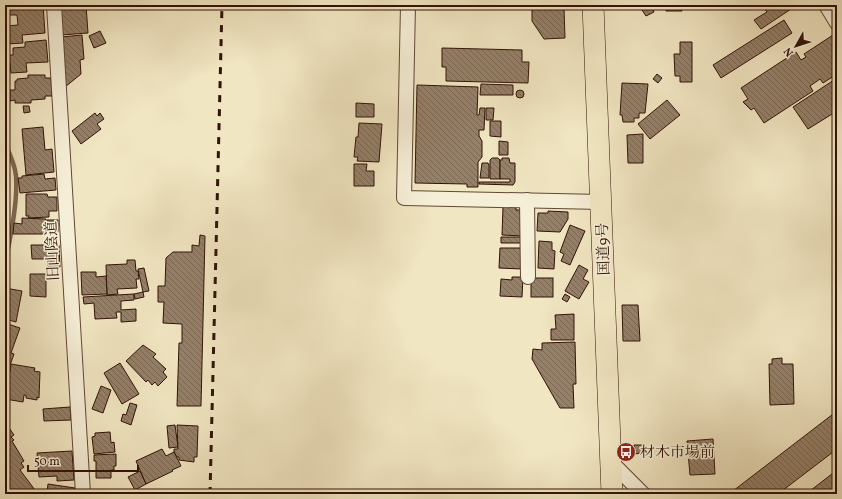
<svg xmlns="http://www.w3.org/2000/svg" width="842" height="499" font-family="Vollkorn,'Noto Serif JP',serif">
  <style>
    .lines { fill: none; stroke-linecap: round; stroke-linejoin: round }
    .stream { stroke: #7d6650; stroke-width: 4.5 }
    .building { fill: url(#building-back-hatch); stroke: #311206 }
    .minor-casing { stroke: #614735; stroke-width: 16 }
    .highway-casing { stroke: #311206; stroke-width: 22 }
    .minor { stroke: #f6efd7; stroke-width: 14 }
    .highway { stroke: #f1e6c2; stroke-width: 21 }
    .rail { stroke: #311206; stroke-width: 3; stroke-dasharray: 7 7; stroke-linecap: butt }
    .labels { text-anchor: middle; stroke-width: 3; stroke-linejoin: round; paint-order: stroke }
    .street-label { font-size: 15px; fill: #311206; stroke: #f6efd7 }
    .poi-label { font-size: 15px; fill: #311206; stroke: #f6efd7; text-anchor: start }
  </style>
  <defs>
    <pattern id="building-back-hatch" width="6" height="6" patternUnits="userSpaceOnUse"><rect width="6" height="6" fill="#958068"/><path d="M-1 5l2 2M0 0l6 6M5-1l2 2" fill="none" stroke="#7a6754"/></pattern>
  </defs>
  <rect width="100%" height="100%" fill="#f1e6c2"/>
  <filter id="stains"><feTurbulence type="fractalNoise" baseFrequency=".005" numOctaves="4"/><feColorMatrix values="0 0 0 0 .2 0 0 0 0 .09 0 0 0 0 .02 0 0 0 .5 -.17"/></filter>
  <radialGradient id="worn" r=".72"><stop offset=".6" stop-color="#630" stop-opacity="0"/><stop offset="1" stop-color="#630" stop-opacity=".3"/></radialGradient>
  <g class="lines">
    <path class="stream" d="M5,144c5,10 10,21 11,32 2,26 -6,63 -11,88"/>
  </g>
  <g class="building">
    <polygon points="8,5 43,5 45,33 22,35 23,43 7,44 6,26 18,25 17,15 9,15"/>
    <polygon points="58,5 86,5 88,33 61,35"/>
    <polygon points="538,5 540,9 564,8 565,38 544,39 532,21 532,10"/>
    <polygon points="539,5 558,5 558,6 540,7"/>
    <polygon points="651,5 654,12 646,16 642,10"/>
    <polygon points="666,5 681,5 682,11 666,11"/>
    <polygon points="766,5 797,5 761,29 754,20 767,12 763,7"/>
    <polygon points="784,20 792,33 721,78 713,65"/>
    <polygon points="100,31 106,43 94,48 89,36"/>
    <polygon points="82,35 84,59 80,60 81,74 65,87 61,37"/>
    <polygon points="833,35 837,42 837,74 823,83 820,79 810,86 813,91 764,123 754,108 751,110 743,102 748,99 741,88 796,52 801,60 806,57 804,54"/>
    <polygon points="46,40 48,62 26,63 27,72 11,73 9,55 13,55 13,48 25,47 25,42"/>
    <polygon points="680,42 692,42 692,82 680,82 680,76 675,76 674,54 680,54"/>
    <polygon points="442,48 522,50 522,62 529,62 528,83 446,81 446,67 442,67"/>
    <polygon points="657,74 662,78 658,83 653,79"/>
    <polygon points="28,75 45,75 45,78 51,78 52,96 45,96 45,99 31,100 31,103 15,103 15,100 10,101 10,90 15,90 15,81 17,81 17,79 28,78"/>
    <polygon points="837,78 837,111 808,129 793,107"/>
    <polygon points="622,83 648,84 645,113 639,113 639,118 634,118 634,122 623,122 622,115 620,115"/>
    <polygon points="481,84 513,85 513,95 480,95"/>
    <polygon points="417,85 478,87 477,115 479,115 480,108 485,108 484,130 479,130 479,136 482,141 482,157 478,162 478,187 467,187 467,184 415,183"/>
    <circle cx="520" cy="94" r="4"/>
    <polygon points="667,100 680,115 650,139 638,124"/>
    <polygon points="356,103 374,104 374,117 356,117"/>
    <polygon points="23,106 29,106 30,112 24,113"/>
    <polygon points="486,108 494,108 493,120 486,120"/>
    <polygon points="95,113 97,116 100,113 104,119 97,124 101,129 81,144 72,131"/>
    <polygon points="490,121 501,121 501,137 490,136"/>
    <polygon points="359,123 382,124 379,162 357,161 358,157 354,157 356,137 358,137"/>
    <polygon points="43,127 45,150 52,149 54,172 26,175 22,129"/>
    <polygon points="643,134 643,163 628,163 627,135"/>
    <polygon points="499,141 508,142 508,155 499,155"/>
    <polygon points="492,158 498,158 500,160 500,179 490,179 490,160"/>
    <polygon points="502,158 509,158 510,163 515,163 515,182 513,185 479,184 479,182 510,182 510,179 500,179 500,160 502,160"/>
    <polygon points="482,163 488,163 489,165 489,178 480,178"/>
    <polygon points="354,164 367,164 366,171 374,171 374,186 354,186"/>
    <polygon points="44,174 45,179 55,178 56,190 20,193 18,178 22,178 22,176"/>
    <polygon points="26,194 47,194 48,197 57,197 57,211 49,211 49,217 28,218 29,216 26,216"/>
    <polygon points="503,207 516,207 516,210 524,210 523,236 502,235"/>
    <polygon points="548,211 568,212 568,219 560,232 537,231 538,213 548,213"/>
    <polygon points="22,218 46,219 46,234 13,234 14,223 22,224"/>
    <rect x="47" y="220" width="11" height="11"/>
    <polygon points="570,225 585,231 570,265 561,261 564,254 560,252"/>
    <polygon points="200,235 205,236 201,406 177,406 179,343 182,343 182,324 163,323 164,302 158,302 158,286 165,286 166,258 173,252 192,252 192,245 199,246"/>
    <polygon points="501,237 523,237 522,243 501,243"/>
    <polygon points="539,241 552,242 552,250 555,251 554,269 538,268"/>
    <polygon points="31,245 59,245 60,267 48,267 48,259 32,259"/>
    <polygon points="500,248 523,248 522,269 499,268"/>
    <polygon points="127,260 135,260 136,271 138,271 139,279 136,279 137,288 117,289 118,294 107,295 106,265 127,264"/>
    <polygon points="579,265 588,270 583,279 589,282 579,299 565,291"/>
    <polygon points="144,268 149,291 143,292 144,297 135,299 134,294 143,292 138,269"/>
    <polygon points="81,272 96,272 96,277 106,276 107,294 82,295"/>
    <polygon points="30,274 46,274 46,297 30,296"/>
    <polygon points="512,277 523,277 522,297 500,296 501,279 512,280"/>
    <rect x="531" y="278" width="22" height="19"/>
    <polygon points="5,288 22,291 16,322 5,319"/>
    <polygon points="134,294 134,300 121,301 121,310 136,309 136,321 121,322 121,312 116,312 117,318 95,319 94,303 84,304 83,297"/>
    <polygon points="565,294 570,297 567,302 562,299"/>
    <polygon points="622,305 638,305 640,341 623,341"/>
    <polygon points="574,314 574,340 551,340 551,329 556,329 555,315"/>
    <polygon points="5,323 20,328 11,353 14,354 8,371 5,370"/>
    <polygon points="575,342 576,384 573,384 574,408 560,408 532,359 533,349 542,350 542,343"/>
    <polygon points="143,345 156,354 153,357 166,369 163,372 167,377 158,386 155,382 152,385 148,380 146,382 126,361"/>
    <polygon points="782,358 782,364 793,364 794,404 770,405 769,364 772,364 772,359"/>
    <polygon points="120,363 139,394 122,404 104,373"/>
    <polygon points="11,364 35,368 34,371 40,372 39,398 37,397 37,400 26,398 26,395 24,395 23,402 5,399 5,371 10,372"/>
    <polygon points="101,386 111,390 103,413 92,409"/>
    <polygon points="130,403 137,405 131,425 121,421 123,414 126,415"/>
    <polygon points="70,407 71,420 44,421 43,409"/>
    <polygon points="837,411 837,449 778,494 729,494"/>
    <polygon points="5,422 14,435 11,437 14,440 12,441 24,461 21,463 24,467 20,470 38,494 5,494"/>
    <polygon points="175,425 178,447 169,448 167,426"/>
    <polygon points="177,425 198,426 197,457 194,457 194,462 179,460 179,457 177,457 174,452 174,449 178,449"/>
    <polygon points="110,432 111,443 114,442 115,452 94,454 92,437 95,436 95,433"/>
    <polygon points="713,439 715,474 690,475 687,441"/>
    <polygon points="634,445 643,445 643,453 634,454"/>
    <polygon points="162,449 166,456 174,452 181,466 172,470 173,471 146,484 136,461"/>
    <polygon points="72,451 74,480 57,481 57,476 39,477 37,453"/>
    <polygon points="116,454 116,466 114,466 114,470 111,470 111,478 96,478 96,461 94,461 94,455"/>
    <polygon points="837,470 837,494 806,494"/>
    <polygon points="140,471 146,484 135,490 128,477"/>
    <polygon points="48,484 75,488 74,494 47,492"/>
    <polygon points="521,490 524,494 510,494"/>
  </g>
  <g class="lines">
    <g class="minor-casing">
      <g id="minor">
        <polyline points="54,5 83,494"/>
        <polyline points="408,5 404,198 602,202"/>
        <polyline points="826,5 837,23"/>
        <polyline points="527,200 528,277"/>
        <polyline points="611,462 643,494"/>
      </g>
    </g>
    <g class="highway-casing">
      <polyline id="highway" points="593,5 612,494"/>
    </g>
    <use href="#minor" class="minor"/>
    <use href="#highway" class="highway"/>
    <polyline class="rail" points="210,494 222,5"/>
  </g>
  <defs>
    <g id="bus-disc" transform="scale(1)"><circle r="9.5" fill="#8f2418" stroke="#f6efd7"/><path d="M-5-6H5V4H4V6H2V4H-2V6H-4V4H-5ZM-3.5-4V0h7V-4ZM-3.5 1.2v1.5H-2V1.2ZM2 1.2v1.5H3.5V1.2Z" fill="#fff"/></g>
  </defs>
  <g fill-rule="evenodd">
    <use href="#bus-disc" x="626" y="452"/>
  </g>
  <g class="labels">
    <g class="street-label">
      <text transform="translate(603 249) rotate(-92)" y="5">国道9号</text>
      <text transform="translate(52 251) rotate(-93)" y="5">旧山陰道</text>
    </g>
    <g class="poi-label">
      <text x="640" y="457">材木市場前</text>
    </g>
  </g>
  <rect width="842" height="499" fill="none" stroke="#f1e6c2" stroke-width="20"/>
  <rect x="6" y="6" width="830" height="487" fill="none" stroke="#311206" stroke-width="2"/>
  <rect x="10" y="10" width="822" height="479" fill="none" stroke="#311206"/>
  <g transform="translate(796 46) rotate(231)" stroke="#f6efd7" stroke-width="3" paint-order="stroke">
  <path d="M0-3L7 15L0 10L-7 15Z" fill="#311206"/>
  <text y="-6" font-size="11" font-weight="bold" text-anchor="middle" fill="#311206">N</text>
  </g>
  <path d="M28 465v6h110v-6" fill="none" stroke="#311206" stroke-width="2"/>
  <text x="34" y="465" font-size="12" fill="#311206" stroke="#f6efd7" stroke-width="3" paint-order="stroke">50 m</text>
  <rect width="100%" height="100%" filter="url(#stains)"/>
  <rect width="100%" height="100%" fill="url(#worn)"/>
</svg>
